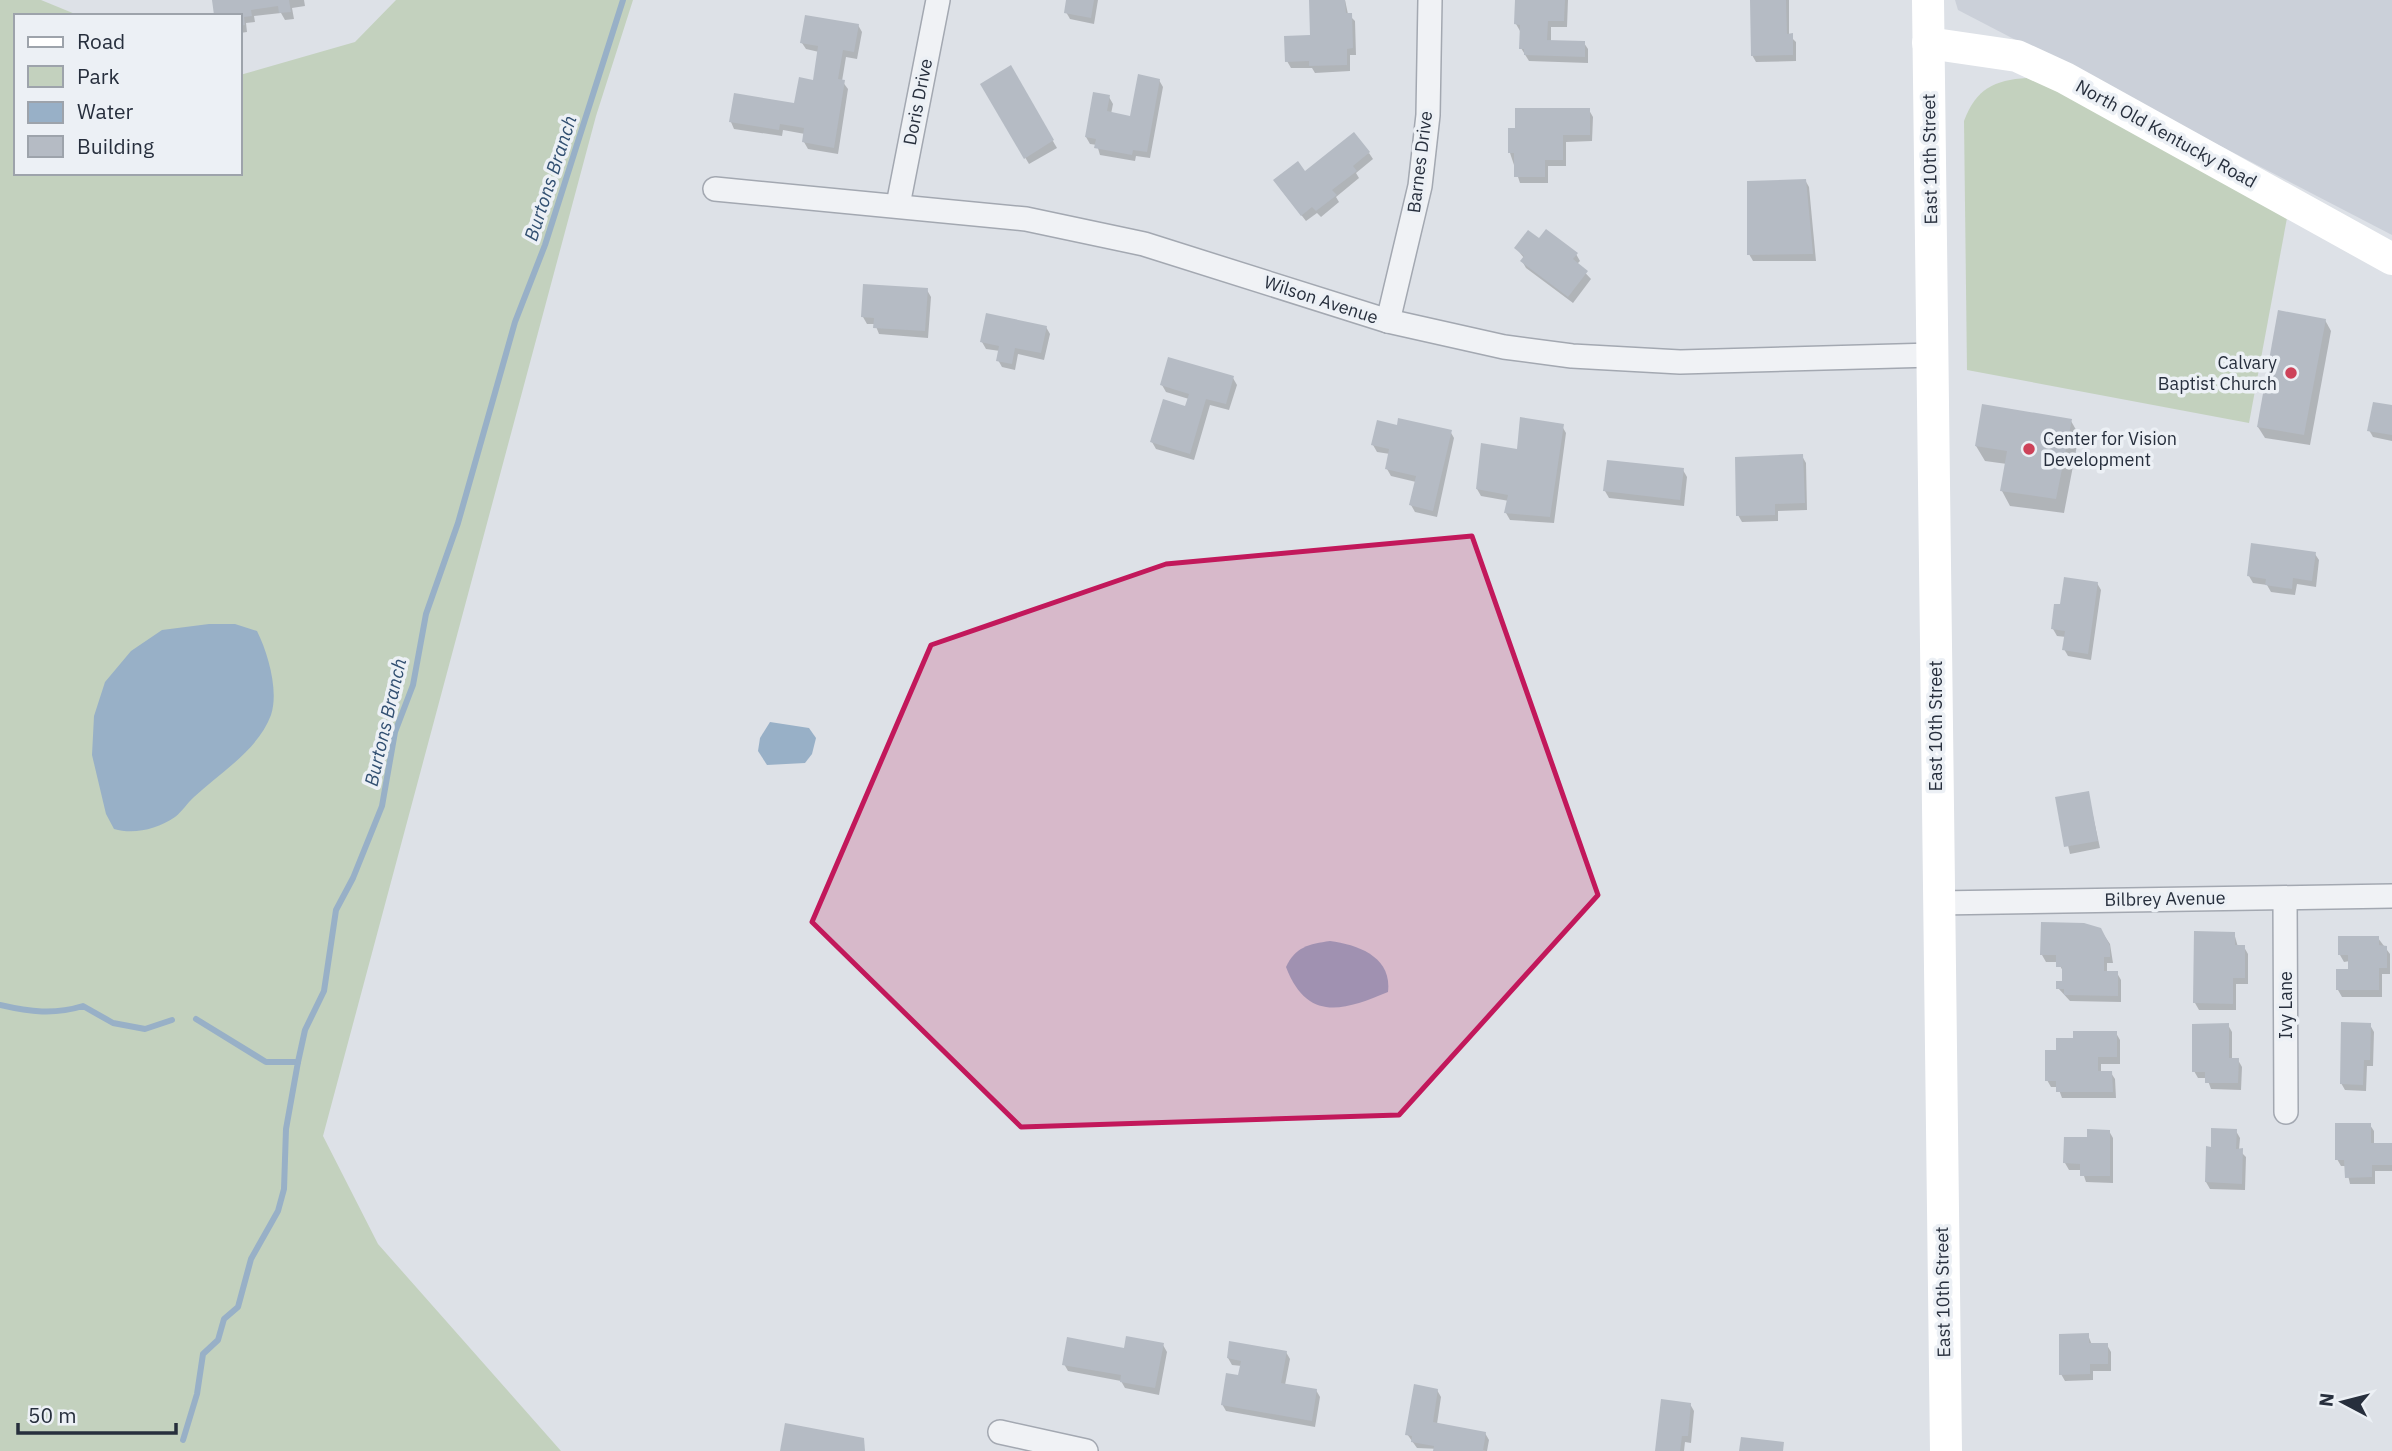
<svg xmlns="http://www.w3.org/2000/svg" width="2392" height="1451" font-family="'IBM Plex Sans',sans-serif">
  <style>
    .built { fill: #cbd0d9 }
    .green { fill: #c3d1be }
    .water { fill: #98b0c7 }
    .shadow { fill: #0003 }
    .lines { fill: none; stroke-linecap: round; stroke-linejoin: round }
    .stream { stroke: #98b0c7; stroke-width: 6 }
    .building { fill: #b5bbc4 }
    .street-casing { stroke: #a3a8b1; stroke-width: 26 }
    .street { stroke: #f0f2f5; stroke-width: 23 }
    .secondary { stroke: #fff; stroke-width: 32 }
    .marked { fill: #c2185b; fill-opacity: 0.2; stroke: #c2185b; stroke-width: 5; stroke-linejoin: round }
    .poi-dot { fill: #cd4259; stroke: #ecf0f5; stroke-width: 2.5 }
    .labels { text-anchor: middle; stroke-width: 7; stroke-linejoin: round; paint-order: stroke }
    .street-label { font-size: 18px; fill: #272f3d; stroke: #ecf0f5 }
    .poi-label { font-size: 18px; fill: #272f3d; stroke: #ecf0f5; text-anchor: end }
    .water-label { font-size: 19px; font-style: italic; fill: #314f71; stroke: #ecf0f5 }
  </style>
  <rect width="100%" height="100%" fill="#dde1e7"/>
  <polygon class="built" points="1955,0 2392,0 2392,235 1958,10"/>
  <g class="green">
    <polygon points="0,0 41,0 80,16 16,16 16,173 240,173 240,75 355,42 396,0 633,0 596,116 323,1136 378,1244 561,1451 0,1451"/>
    <path d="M2027,78l25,10 235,130 -38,205 -282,-53 -3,-249c12,-32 30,-41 63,-43z"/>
  </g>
  <g class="water">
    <path d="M209,624h26l22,7c11,22 22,60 14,84 -13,35 -51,58 -77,82 -7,6 -12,15 -19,20 -18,12 -41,18 -61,12l-8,-15 -14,-59 2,-39 11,-34 26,-31 31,-21z"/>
    <polygon points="770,722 809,728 816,738 812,754 805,763 767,765 758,751 760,738"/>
    <path d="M1330,941c29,4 62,16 58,51 -45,19 -81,30 -102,-25 9,-20 23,-23 44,-26z"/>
  </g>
  <g class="shadow">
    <polygon points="213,0 304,0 305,6 292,8 294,19 285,20 281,13 254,16 255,22 246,23 247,32 240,33 240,16 216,16"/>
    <polygon points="1068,0 1098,0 1094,24 1070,19 1066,12"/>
    <polygon points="1345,0 1348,14 1355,21 1356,55 1350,55 1350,71 1315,73 1312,68 1291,68 1287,61"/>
    <polygon points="1517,0 1568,0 1567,27 1551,27 1551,41 1584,43 1588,49 1588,63 1529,61 1521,48 1520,31 1516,24"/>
    <polygon points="1752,0 1789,0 1789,35 1796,42 1796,61 1756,62 1752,55"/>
    <polygon points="858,25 862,32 857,59 846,57 842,81 848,89 838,154 808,149 804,142 805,134 783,130 782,136 734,129 731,122 796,105 814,82 819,52 806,49 802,43"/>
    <polygon points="1010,68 1057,148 1029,164 982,84"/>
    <polygon points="1159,80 1163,87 1150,158 1136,156 1135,161 1100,155 1097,145 1090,144 1086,137 1109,97 1113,104 1111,114 1132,118"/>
    <polygon points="1589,110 1593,117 1592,141 1566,142 1566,166 1548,166 1548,183 1520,183 1510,153 1517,129"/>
    <polygon points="1369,153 1373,159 1356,173 1359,178 1336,197 1339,202 1321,217 1317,213 1306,221 1280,188 1305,173"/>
    <polygon points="1805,180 1809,187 1816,261 1753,261 1749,254"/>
    <polygon points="1539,241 1576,254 1580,261 1577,264 1591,279 1573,303 1526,268 1522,261 1524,258 1516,248"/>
    <polygon points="927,290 931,297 928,338 879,334 875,324 867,324 863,317"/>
    <polygon points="2325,320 2331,331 2310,445 2265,438 2258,427"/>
    <polygon points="1046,327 1050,334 1044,360 1018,354 1015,370 1002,367 998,360 1000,351 986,349 982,342"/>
    <polygon points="1233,378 1237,385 1229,410 1210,405 1194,460 1156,449 1152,442 1186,408 1189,399 1166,392 1162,385"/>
    <polygon points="2392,407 2392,441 2373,437 2369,430"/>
    <polygon points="2071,421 2079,435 2064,513 2010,506 2002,491 2007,464 1985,461 1976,446"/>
    <polygon points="1562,426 1566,433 1554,523 1510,520 1506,513 1509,501 1481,496 1477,489 1518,451"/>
    <polygon points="1398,427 1450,431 1454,438 1437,517 1415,512 1411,505 1416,482 1391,476 1387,469 1390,454 1377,452 1373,445"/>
    <polygon points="1802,456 1806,463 1807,510 1778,511 1778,521 1742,522 1738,515"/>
    <polygon points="1683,470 1687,477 1684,506 1609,498 1605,491"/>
    <polygon points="2315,554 2319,560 2316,587 2297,584 2295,595 2271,592 2267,585 2253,583 2249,576"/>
    <polygon points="2097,583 2101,590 2091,660 2068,656 2064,649 2066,637 2057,636 2053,629 2061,606"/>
    <polygon points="2088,793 2100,848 2070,854 2057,799"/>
    <polygon points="2100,929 2110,944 2113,963 2107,963 2107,973 2117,973 2121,980 2121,1002 2070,1001 2058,988 2064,983 2064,973 2058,962 2046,962 2042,955"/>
    <polygon points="2234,933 2238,947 2244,947 2248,954 2248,984 2236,984 2236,1010 2199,1010 2195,1003"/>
    <polygon points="2378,938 2390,954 2390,974 2382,974 2382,997 2342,997 2338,990 2350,970 2350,961 2344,962 2340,955"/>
    <polygon points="2228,1025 2232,1032 2232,1060 2238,1060 2242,1067 2241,1090 2211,1089 2207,1078 2198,1078 2194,1071"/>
    <polygon points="2370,1025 2374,1032 2373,1066 2367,1066 2366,1091 2345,1090 2341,1083"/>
    <polygon points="2116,1033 2120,1040 2120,1064 2101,1064 2101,1073 2111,1073 2115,1079 2116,1098 2062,1098 2058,1087 2051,1087 2047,1080 2058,1051 2074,1040"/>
    <polygon points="2370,1125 2374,1131 2374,1145 2392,1145 2392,1171 2375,1171 2375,1184 2350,1184 2346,1166 2341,1166 2337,1159"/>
    <polygon points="2109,1131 2113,1138 2113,1183 2086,1182 2082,1170 2069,1170 2065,1163 2088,1139"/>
    <polygon points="2236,1131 2240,1138 2239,1150 2246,1157 2245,1190 2210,1189 2206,1182 2213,1148"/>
    <polygon points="2088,1335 2092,1345 2107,1345 2111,1352 2111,1371 2093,1371 2093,1380 2065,1381 2061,1374"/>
    <polygon points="1163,1345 1167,1352 1159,1395 1125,1388 1121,1381 1068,1371 1064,1364"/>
    <polygon points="1286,1352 1290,1359 1285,1385 1316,1390 1320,1397 1315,1427 1226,1411 1222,1404 1240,1377 1242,1366 1232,1365 1228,1358"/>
    <polygon points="1437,1390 1441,1397 1437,1424 1485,1433 1489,1440 1487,1451 1417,1448 1407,1434"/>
    <polygon points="1690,1404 1694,1411 1691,1443 1685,1442 1684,1451 1657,1451"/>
  </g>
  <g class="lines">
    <g class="stream">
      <path d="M0,1005c30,7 54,10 83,1l30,17 32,6 27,-9"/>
      <polyline points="196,1019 266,1062 298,1062"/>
      <polyline points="183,1440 197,1394 203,1354 218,1340 224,1319 238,1307 251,1259 278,1211 284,1189 286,1129 298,1062 305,1030 324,991 336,910 353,878 382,806 395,732 413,685 426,614 458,523 515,322 545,245 623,0"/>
    </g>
  </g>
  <g class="building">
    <polygon points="212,0 289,0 291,12 279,13 278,6 251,10 252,16 244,17 245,25 240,26 240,16 214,15"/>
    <polygon points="1066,0 1094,0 1091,18 1064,13"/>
    <polygon points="1309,0 1345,0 1346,13 1352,13 1353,48 1347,49 1347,65 1309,66 1309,61 1285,62 1284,36 1310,35"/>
    <polygon points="1515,0 1565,0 1564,21 1548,21 1547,40 1585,41 1585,57 1524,55 1524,49 1519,49 1520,25 1514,24"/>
    <polygon points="1750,0 1786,0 1787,34 1793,33 1793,55 1751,56"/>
    <polygon points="805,15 859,24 854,52 843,50 838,79 845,80 834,148 802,142 804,128 780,124 779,130 729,122 734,93 794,103 799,77 813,80 818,46 800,43"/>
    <polygon points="1011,65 1054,140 1024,159 980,84"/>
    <polygon points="1138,74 1160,79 1147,152 1133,150 1132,155 1094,148 1096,139 1085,137 1093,92 1110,95 1107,111 1130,116"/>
    <polygon points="1515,108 1590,108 1590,135 1563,135 1563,160 1545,160 1545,177 1514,177 1514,153 1508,153 1508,128 1515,128"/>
    <polygon points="1354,132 1370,152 1353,166 1357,171 1332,190 1337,195 1316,211 1312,207 1301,216 1273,180 1298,161 1305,171"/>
    <polygon points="1806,179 1813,254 1747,255 1747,181"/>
    <polygon points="1546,229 1578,253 1573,259 1588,271 1568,297 1520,261 1524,256 1514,248 1528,230 1539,238"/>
    <polygon points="863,284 928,288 925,331 873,328 874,318 861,317"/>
    <polygon points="2278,310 2326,319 2304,435 2257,427"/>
    <polygon points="986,313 1047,326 1041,353 1015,348 1012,364 996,361 999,346 980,342"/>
    <polygon points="1168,357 1234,376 1226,404 1206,399 1190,454 1150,442 1163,399 1185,406 1189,394 1160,385"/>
    <polygon points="2373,402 2392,405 2392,435 2367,431"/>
    <polygon points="1982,404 2072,419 2056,499 2000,491 2007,451 1975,446"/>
    <polygon points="1520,417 1564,424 1550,517 1504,513 1508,495 1476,489 1481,443 1517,449"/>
    <polygon points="1398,418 1452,430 1433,511 1409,505 1416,476 1385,469 1389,449 1371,445 1377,420 1397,425"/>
    <polygon points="1803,454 1805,503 1775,504 1775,515 1736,516 1735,457"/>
    <polygon points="1607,460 1684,468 1680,500 1603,491"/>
    <polygon points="2251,543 2316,552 2312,581 2293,578 2292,589 2265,585 2266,579 2247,576"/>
    <polygon points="2064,577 2098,582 2088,654 2062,650 2065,631 2051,629 2054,604 2060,604"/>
    <polygon points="2089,791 2098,841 2064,847 2055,797"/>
    <polygon points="2041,922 2084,923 2101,928 2110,946 2110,957 2104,957 2104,971 2118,971 2118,996 2064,995 2064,989 2056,989 2056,981 2062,981 2062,967 2056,967 2056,955 2040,955"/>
    <polygon points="2194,931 2235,932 2235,945 2245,945 2245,978 2233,978 2233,1004 2193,1003"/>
    <polygon points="2338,936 2379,936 2379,945 2387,946 2387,968 2379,968 2379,990 2336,990 2336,969 2348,969 2348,955 2338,955"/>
    <polygon points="2341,1022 2371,1023 2370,1060 2364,1060 2363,1085 2340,1084"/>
    <polygon points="2229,1023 2229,1058 2239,1058 2238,1083 2205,1083 2205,1072 2192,1072 2192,1024"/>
    <polygon points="2073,1031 2117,1031 2117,1057 2098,1057 2098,1071 2112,1071 2113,1092 2056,1092 2056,1081 2045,1081 2045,1050 2056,1050 2056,1038 2073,1038"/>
    <polygon points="2335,1123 2371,1123 2371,1143 2392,1143 2392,1165 2372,1165 2372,1177 2345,1178 2344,1160 2335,1160"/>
    <polygon points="2211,1128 2237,1129 2236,1149 2243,1148 2242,1184 2205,1182 2206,1146 2211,1147"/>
    <polygon points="2087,1129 2110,1130 2110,1176 2080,1176 2080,1164 2063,1163 2064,1137 2087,1137"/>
    <polygon points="2089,1333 2089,1343 2108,1343 2108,1364 2090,1364 2090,1374 2059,1375 2059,1334"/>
    <polygon points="1126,1336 1164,1343 1155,1388 1120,1382 1121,1375 1062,1365 1067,1337 1124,1348"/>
    <polygon points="1229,1341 1287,1351 1281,1383 1317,1389 1312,1421 1221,1405 1226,1373 1238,1375 1241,1361 1227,1358"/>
    <polygon points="1414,1384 1438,1389 1433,1422 1486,1432 1483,1451 1433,1451 1434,1446 1411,1442 1412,1436 1405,1435"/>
    <polygon points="1661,1399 1691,1403 1688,1436 1682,1436 1680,1451 1655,1451"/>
    <polygon points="785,1423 864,1438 865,1451 780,1451"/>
    <polygon points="1741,1437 1784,1442 1783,1451 1739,1451"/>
  </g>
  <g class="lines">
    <g class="street-casing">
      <g id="street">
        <polyline points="715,189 1026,219 1144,244 1388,321 1504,347 1572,356 1680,362 1933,355"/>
        <polyline points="898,205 938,0"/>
        <polyline points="1388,321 1420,186 1428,115 1430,0"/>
        <polyline points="2285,898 2286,1112"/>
        <polyline points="1937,903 2392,896"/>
        <polyline points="1000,1432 1086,1451"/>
      </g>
    </g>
    <use href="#street" class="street"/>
    <g class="secondary">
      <polyline points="1928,0 1946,1451"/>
      <polyline points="1928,43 2017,56 2065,78 2392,259"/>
    </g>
  </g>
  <path class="marked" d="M1472,536l126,359 -199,220 -378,12 -209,-205 119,-277 235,-81z"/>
  <g class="poi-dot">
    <circle cx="2291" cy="373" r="7"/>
    <circle cx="2029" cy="449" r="7"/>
  </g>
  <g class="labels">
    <g class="street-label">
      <text transform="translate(918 102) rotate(-79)" y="6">Doris Drive</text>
      <text transform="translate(2166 134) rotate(29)" y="6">North Old Kentucky Road</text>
      <text transform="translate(1930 159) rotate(-91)" y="6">East 10th Street</text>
      <text transform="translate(1420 162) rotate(-83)" y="6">Barnes Drive</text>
      <text transform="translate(1321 300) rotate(18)" y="6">Wilson Avenue</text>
      <text transform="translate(1936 726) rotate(-90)" y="6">East 10th Street</text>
      <text transform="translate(2165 899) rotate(-1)" y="6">Bilbrey Avenue</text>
      <text transform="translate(2286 1005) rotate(-90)" y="6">Ivy Lane</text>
      <text transform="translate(1943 1292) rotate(-91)" y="6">East 10th Street</text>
    </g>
    <g class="poi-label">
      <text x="2277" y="369">Calvary<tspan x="2277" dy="21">Baptist Church</tspan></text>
      <text x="2043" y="445" text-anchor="start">Center for Vision<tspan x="2043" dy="21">Development</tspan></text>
    </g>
    <g class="water-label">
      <text transform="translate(550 178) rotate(-72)" y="7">Burtons Branch</text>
      <text transform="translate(385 722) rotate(-77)" y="7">Burtons Branch</text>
    </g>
  </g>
  <rect x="14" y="14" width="228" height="161" fill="#ecf0f5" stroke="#9da3ab" stroke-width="2"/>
  <rect x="28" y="37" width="35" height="10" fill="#ffffff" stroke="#9da3ab" stroke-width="2"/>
  <text x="77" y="49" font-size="21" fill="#272f3d">Road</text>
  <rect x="28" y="66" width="35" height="21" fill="#c3d1be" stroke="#9da3ab" stroke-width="2"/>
  <text x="77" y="84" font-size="21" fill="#272f3d">Park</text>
  <rect x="28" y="102" width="35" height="21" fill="#98b0c7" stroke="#9da3ab" stroke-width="2"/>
  <text x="77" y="119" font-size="21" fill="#272f3d">Water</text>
  <rect x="28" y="136" width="35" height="21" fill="#b5bbc4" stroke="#9da3ab" stroke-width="2"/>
  <text x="77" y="154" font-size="21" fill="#272f3d">Building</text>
  <g transform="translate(2343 1402) rotate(277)" stroke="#ecf0f5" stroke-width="5" paint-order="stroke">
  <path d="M0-5L12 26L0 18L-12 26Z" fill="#272f3d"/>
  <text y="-10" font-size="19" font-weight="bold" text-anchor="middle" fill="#272f3d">N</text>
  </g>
  <path d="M18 1423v10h158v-10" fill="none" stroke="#272f3d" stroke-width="3.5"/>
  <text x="28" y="1423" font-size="21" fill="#272f3d" stroke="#ecf0f5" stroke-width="5" paint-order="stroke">50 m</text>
</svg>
